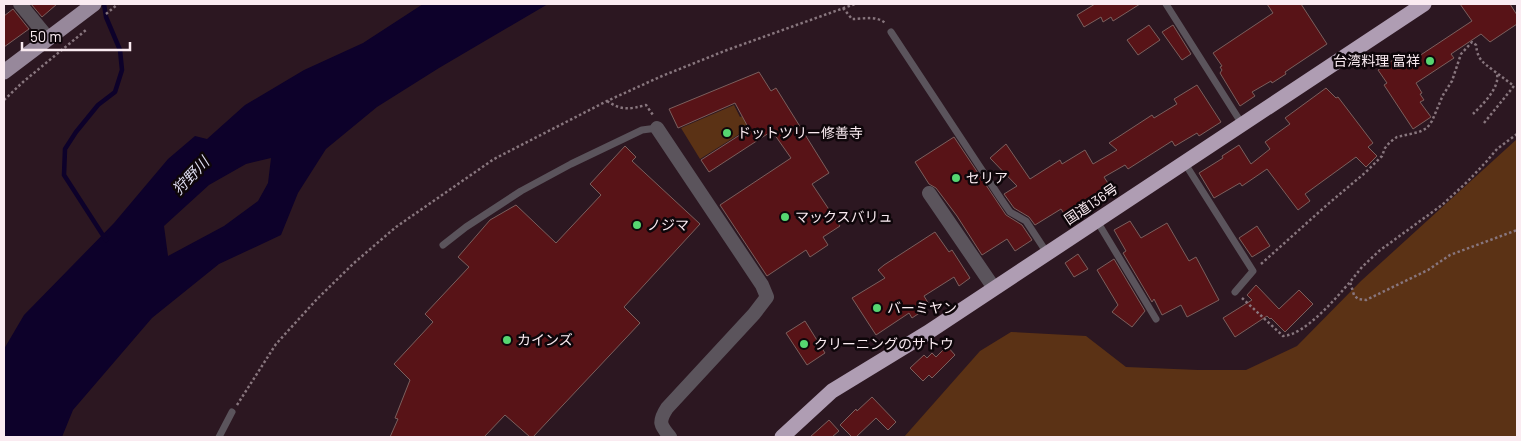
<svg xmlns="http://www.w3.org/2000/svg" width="1521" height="441" font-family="Barlow,'Noto Sans JP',sans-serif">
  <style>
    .green { fill: #5b3215 }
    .water { fill: #0d012a; fill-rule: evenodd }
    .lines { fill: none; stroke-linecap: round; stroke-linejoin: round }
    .stream { stroke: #0d012a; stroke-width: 4.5 }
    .building { fill: #581317; stroke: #7b5f5d }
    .path { stroke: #88767e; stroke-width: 2.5; stroke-dasharray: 2.5 2.5; stroke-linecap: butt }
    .lane { stroke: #5b545c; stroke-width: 7 }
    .street { stroke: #5b545c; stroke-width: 14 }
    .primary { stroke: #97889b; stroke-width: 15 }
    .highway { stroke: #af9db3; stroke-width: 15 }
    .poi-dot { fill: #56d671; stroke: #0e060a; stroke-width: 2 }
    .labels { text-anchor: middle; stroke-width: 5; stroke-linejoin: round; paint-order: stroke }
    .poi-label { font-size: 14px; fill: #faebf1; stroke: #0e060a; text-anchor: start }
    .street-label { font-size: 14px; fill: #faebf1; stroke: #0e060a }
    .water-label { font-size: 15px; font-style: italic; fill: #dfdef1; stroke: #0e060a }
  </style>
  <rect width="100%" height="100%" fill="#2c1721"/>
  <g class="green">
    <polygon points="734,105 740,117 757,110 771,132 757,140 749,128 700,159 681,128"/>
    <polygon points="1517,139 1517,437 904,437 980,351 1011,332 1086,336 1126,367 1198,370 1246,370 1297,346 1361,281"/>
  </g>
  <path class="water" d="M423,4h125l-109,64 -62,39 -51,42 -28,44 -17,42 -62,29 -67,54 -79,92 -11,27h-58v-88l20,-34 90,-92 54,-64 27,-23 12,3 38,-34 59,-35 59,-27zM271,158l-3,25 -10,18 -34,25 -56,30 -4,-30 45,-41 37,-21z"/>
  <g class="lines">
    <polyline class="stream" points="104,4 106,17 120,50 122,70 115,92 98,105 76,132 65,149 64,175 106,240"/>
  </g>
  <g class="building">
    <polygon points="31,4 57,4 42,17"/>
    <polygon points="1095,4 1140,4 1113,21 1111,17 1103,22 1101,17 1084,27 1077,15"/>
    <polygon points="1267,4 1301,4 1327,44 1285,72 1286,74 1272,83 1271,81 1252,92 1255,96 1240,106 1220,73 1222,70 1220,67 1222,66 1213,53 1273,13"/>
    <polygon points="1460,4 1510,4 1517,15 1517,24 1490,42 1481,34 1451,54 1454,58 1416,83 1422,93 1420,94 1424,100 1420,102 1431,117 1413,129 1384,85 1387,83 1378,70 1398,57 1404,66 1472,21"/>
    <polygon points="13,9 29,29 4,47 4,16"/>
    <polygon points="1149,25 1160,40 1138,55 1127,40"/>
    <polygon points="1173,25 1191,54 1182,60 1162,32"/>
    <polygon points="759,72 771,91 776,88 829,173 812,184 840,226 823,237 828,245 810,257 806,250 767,276 720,205 791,158 772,131 709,172 701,160 749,129 735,103 678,128 669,109"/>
    <polygon points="1197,85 1221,122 1199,136 1197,133 1175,146 1172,141 1128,169 1125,165 1104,177 1111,188 1067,218 1061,209 1035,225 1029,217 1014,208 1004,194 1017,186 990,158 1006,144 1030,179 1060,160 1062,164 1085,150 1093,164 1117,150 1109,143 1152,115 1154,118 1177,104 1174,99"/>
    <polygon points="1326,88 1336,98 1338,97 1373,143 1368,147 1377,156 1366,167 1356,157 1305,194 1310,201 1298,210 1267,169 1242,186 1240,183 1214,198 1199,173 1223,158 1222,156 1239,145 1251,164 1270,149 1265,142 1290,124 1285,118"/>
    <polygon points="954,137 1006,215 1022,225 1032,240 1015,251 1007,239 982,255 957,216 936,188 929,184 915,162"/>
    <polygon points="625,146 636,157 632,161 700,224 624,307 640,323 533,437 530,437 505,415 484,437 390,437 398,419 395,418 410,380 394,364 433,322 425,314 469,267 458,257 490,220 516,205 556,243 601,195 590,184"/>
    <polygon points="1130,221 1141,238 1167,223 1189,261 1196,257 1219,300 1187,317 1181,305 1162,315 1154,299 1152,302 1123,253 1126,251 1114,230"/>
    <polygon points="1257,226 1270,246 1252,257 1239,238"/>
    <polygon points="935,232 949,252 952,250 970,278 959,286 954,277 924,296 930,306 912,318 909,313 876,335 852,298 885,278 878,270 884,265"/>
    <polygon points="1078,254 1088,269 1074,277 1065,263"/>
    <polygon points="1114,259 1145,311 1132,327 1112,312 1118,305 1097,270"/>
    <polygon points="1256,285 1279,309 1299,290 1313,304 1285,332 1271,318 1270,319 1267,316 1235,337 1223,318 1252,300 1247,295"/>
    <polygon points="805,321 825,353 807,365 786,333"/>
    <polygon points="947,346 955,355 932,378 929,375 923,381 910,368 924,355 927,358 932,353 936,357"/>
    <polygon points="872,397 896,422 888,430 876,418 856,437 852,437 840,425 856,409 857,411"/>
    <polygon points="829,420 839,431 832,437 810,437"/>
  </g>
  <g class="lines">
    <g class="path">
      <path d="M843,8l9,11c11,0 26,-4 34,5"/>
      <polyline points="106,14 118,4"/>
      <polyline points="4,100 23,82 86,30"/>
      <path d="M607,101c15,10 23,8 39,4l7,10"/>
      <path d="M1473,114c9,-9 27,-26 24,-40"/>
      <polyline points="1517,134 1497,149 1486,162 1467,182 1442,205 1379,251 1362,267 1350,282 1354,295 1358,299 1366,300 1428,270 1450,255 1517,230"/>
      <path d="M1261,264l67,-60 38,-32 16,-16 3,-8 5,-6 7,-5 22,-5 8,-4 5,-7 11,-26 9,-14 9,-27 11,-12 4,3c2,16 7,17 18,26 7,5 13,10 20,15l-30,37"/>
      <path d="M1242,298l41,38c22,-1 53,-38 67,-54"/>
      <polyline points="237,405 276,344 318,298 354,263 396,227 494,159 607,101 662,76 727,50 855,4"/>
    </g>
    <g class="lane">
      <polyline points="1166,4 1242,124"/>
      <polyline points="891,32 1001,199 1010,212 1026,221 1047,253"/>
      <polyline points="1184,162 1253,271 1235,292"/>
      <polyline points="1097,221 1156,319"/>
      <polyline points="443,245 466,227 521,191 571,164 642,130 657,128"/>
      <polyline points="219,437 232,412"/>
    </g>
    <g class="street">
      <polyline points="20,4 48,38"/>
      <path d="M657,128l105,157 5,12 -13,17 -87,94c-9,14 -7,17 3,29"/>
      <polyline points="929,193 994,288"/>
    </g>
    <polyline class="primary" points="4,72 94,4"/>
    <polyline class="highway" points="782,437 832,391 927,333 1424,4"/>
  </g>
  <g class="poi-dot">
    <circle cx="1430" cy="61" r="5"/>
    <circle cx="727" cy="133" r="5"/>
    <circle cx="956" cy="178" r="5"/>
    <circle cx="785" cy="217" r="5"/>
    <circle cx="637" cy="225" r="5"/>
    <circle cx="877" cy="308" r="5"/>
    <circle cx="507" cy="340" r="5"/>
    <circle cx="804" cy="344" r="5"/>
  </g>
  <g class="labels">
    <g class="poi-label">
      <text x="1420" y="66" text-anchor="end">台湾料理 富祥</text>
      <text x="737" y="138">ドットツリー修善寺</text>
      <text x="966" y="183">セリア</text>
      <text x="795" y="222">マックスバリュ</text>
      <text x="647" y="230">ノジマ</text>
      <text x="887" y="313">バーミヤン</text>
      <text x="517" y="345">カインズ</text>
      <text x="814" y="349">クリーニングのサトウ</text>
    </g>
    <g class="street-label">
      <text transform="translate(1091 204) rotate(-34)" y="5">国道136号</text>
    </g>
    <g class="water-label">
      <text transform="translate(191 176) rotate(-47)" y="5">狩野川</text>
    </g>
  </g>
  <rect width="1521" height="441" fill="none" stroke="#faebf1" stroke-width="10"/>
  <path d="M22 42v8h108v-8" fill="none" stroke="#faebf1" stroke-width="2.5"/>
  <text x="30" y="42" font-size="15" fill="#faebf1" stroke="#0e060a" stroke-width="4" paint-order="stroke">50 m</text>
</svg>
